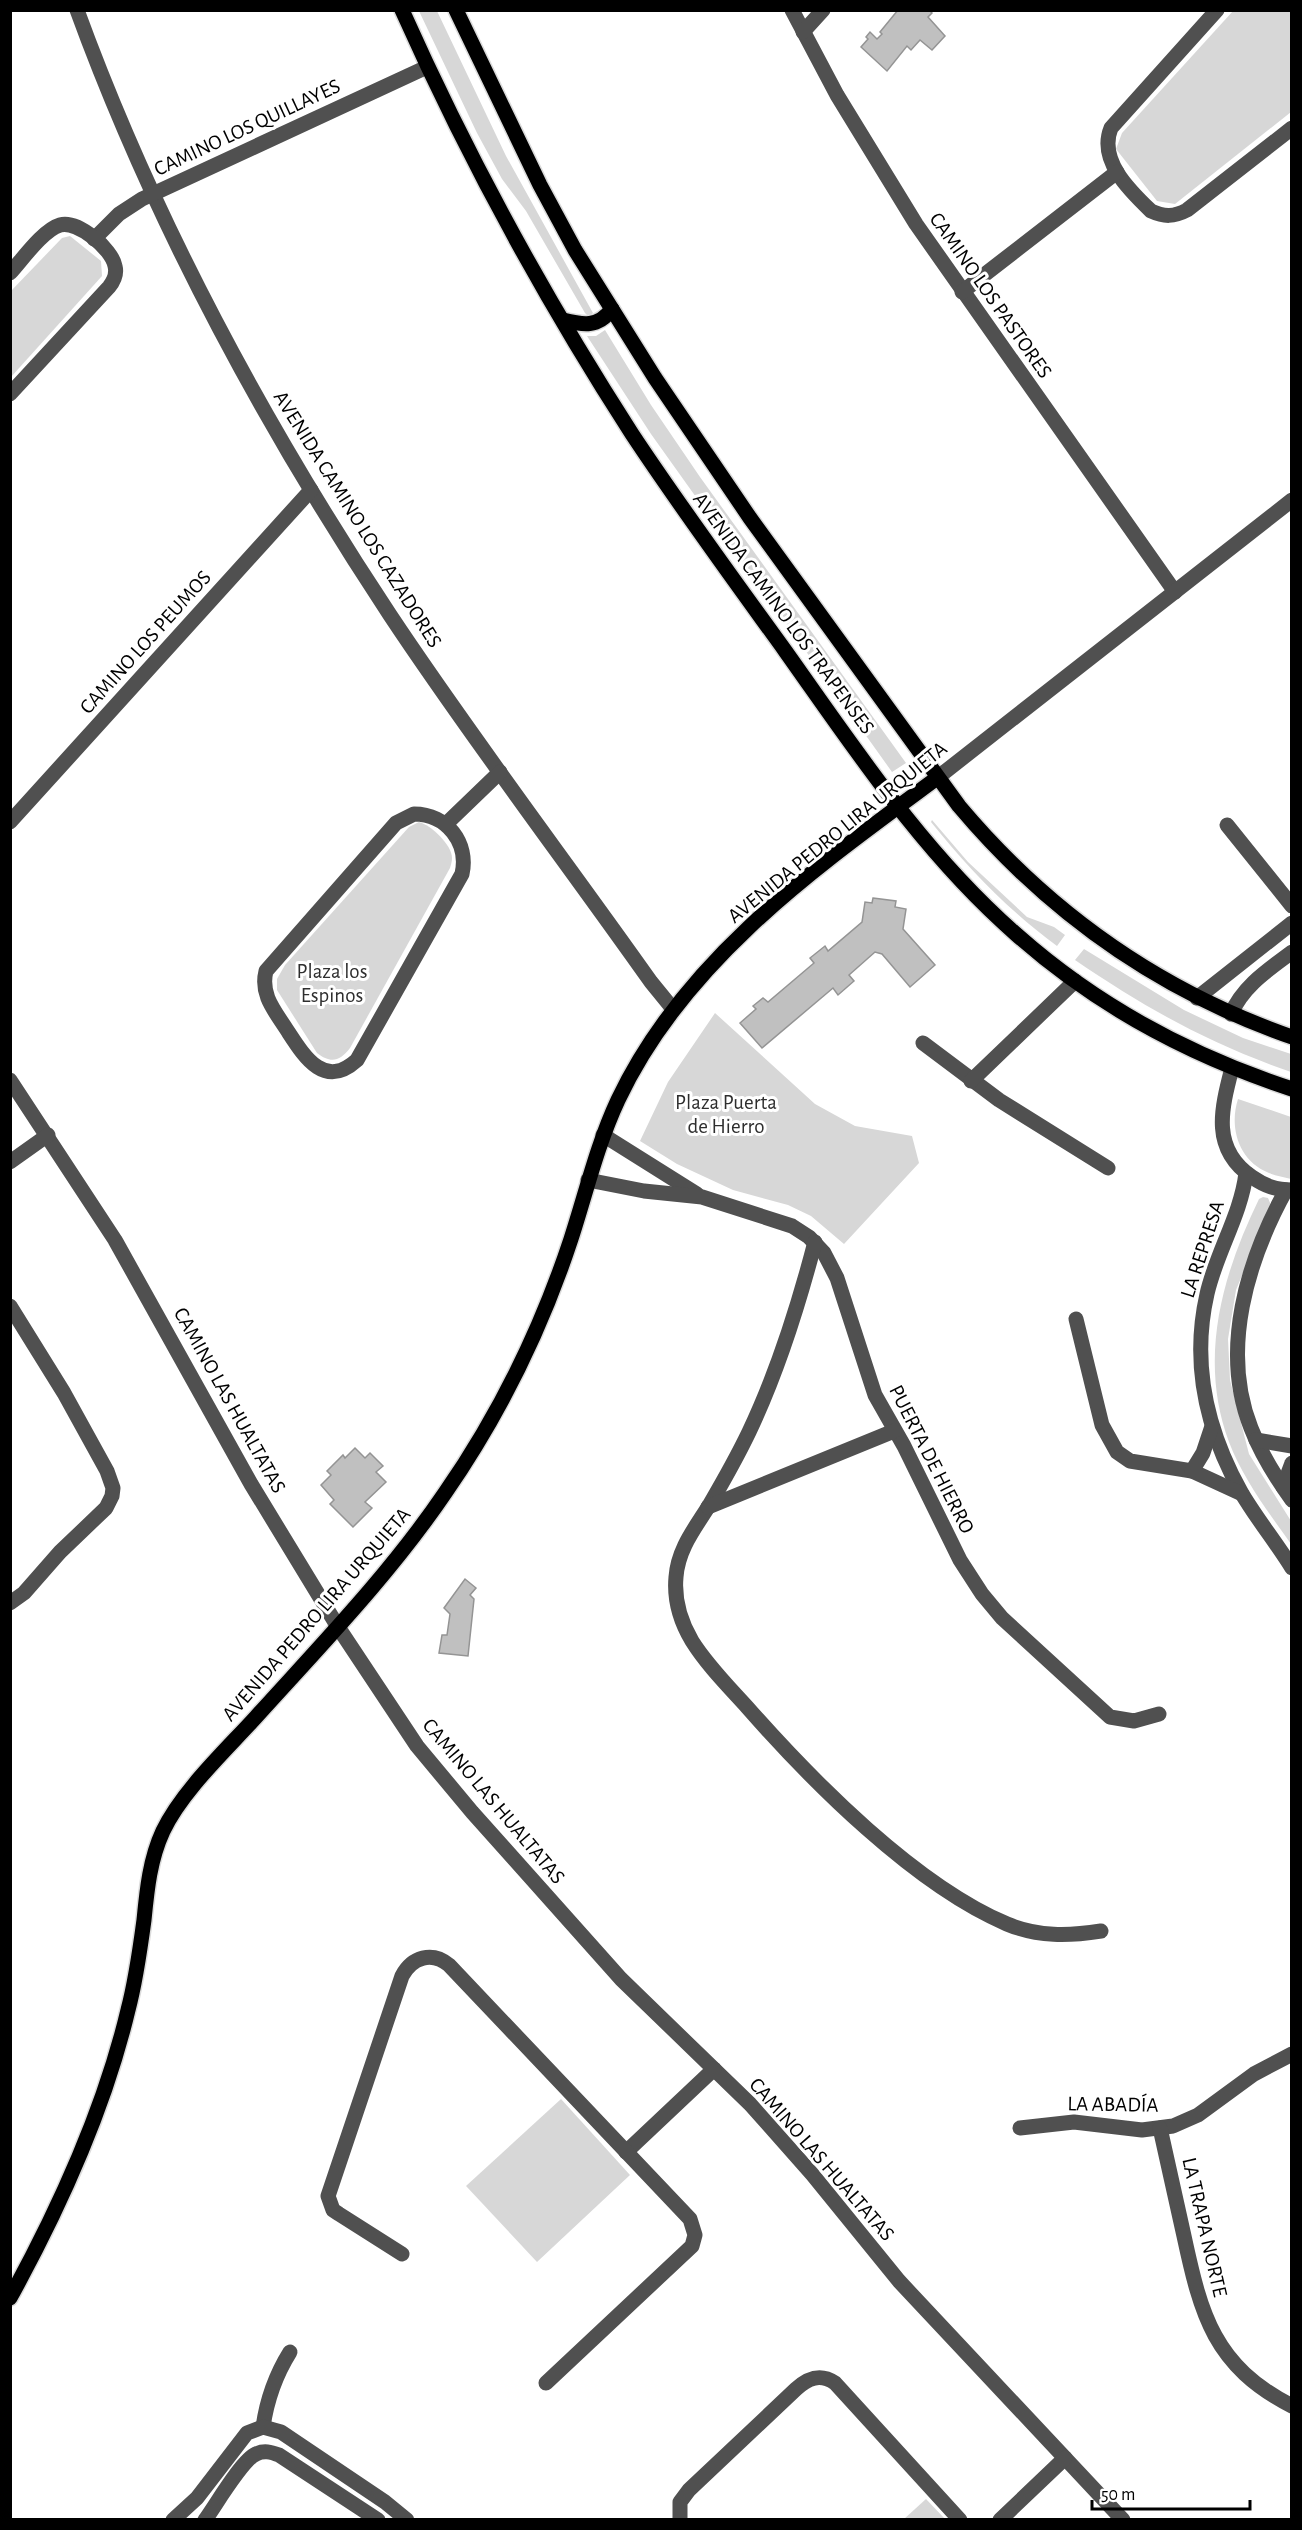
<svg xmlns="http://www.w3.org/2000/svg" width="1302" height="2530" font-family="'Alegreya Sans',sans-serif">
  <style>
    .green { fill: #d7d7d7 }
    .building { fill: #c0c0c0; stroke: #949494; stroke-width: 1.5 }
    .lines { fill: none; stroke-linecap: round; stroke-linejoin: round }
    .major-casing { stroke: #dbdbdb; stroke-width: 18 }
    .minor { stroke: #505050; stroke-width: 15 }
    .major { stroke: #000; stroke-width: 15 }
    .labels { text-anchor: middle; stroke-width: 6; stroke-linejoin: round; paint-order: stroke }
    .street-label { font-size: 21px; fill: #000; stroke: #fff }
    .park-label { font-size: 21px; fill: #2e2e2e; stroke: #fff }
  </style>
  <rect width="100%" height="100%" fill="#fff"/>
  <g class="green">
    <polygon points="419,11 437,11 506,156 593,313 589,317 585,313 526,211 502,179 477,133"/>
    <polygon points="1233,11 1291,11 1291,112 1175,204 1157,201 1116,149 1122,133"/>
    <polygon points="70,236 101,261 102,276 11,377 11,291 62,238"/>
    <polygon points="605,330 651,405 700,477 906,763 892,772 651,434 587,336 596,336"/>
    <path d="M932,820l36,42 59,55 27,10 11,8 -8,11c-48,-35 -89,-78 -126,-124z"/>
    <path d="M419,822c12,3 33,23 33,36 0,3 -1,7 -2,10l-100,180c-10,13 -19,16 -33,5l-40,-63v-11l8,-14 124,-138z"/>
    <path d="M1084,949l100,61 59,28 48,16v18c-83,-29 -144,-63 -216,-112z"/>
    <polygon points="715,1013 815,1104 855,1126 912,1136 919,1163 844,1244 811,1216 788,1205 733,1190 677,1164 640,1141 668,1082"/>
    <path d="M1238,1099l53,18v62c-7,-2 -15,-3 -22,-6 -31,-12 -40,-46 -31,-74z"/>
    <path d="M1263,1197l5,1 3,7 -35,85 -8,49 2,41 19,74 42,67v23c-22,-31 -48,-65 -62,-102 -31,-83 -7,-167 30,-243z"/>
    <polygon points="561,2099 630,2175 537,2262 466,2186"/>
    <polygon points="926,2499 945,2519 904,2519"/>
  </g>
  <g class="building">
    <polygon points="898,10 929,10 932,13 928,17 945,36 932,50 920,40 911,50 907,46 887,71 861,47 868,39 866,37 870,32 877,39 882,34 880,32"/>
    <polygon points="873,898 896,901 895,907 906,909 903,929 935,965 910,987 882,954 875,952 849,975 854,981 838,995 833,988 762,1048 740,1023 756,1009 753,1006 763,998 768,1002 814,963 810,958 825,946 828,951 862,922 865,902 872,903"/>
    <polygon points="355,1448 365,1458 370,1453 383,1466 376,1472 386,1482 365,1502 372,1508 353,1527 330,1504 334,1500 321,1485 331,1475 327,1471 343,1455 345,1458"/>
    <polygon points="465,1579 476,1588 470,1595 474,1599 468,1656 439,1653 442,1635 447,1635 450,1614 444,1608"/>
  </g>
  <g class="lines">
    <g class="major-casing">
      <g id="major">
        <path d="M402,10c66,148 143,289 230,424 49,74 102,146 154,218 71,100 138,202 231,283 80,71 174,121 275,154"/>
        <path d="M456,10l84,175 35,65 80,128 95,140 209,288c90,107 201,185 333,231"/>
        <path d="M563,320c20,5 35,8 49,-11"/>
        <path d="M10,2298c50,-91 94,-187 118,-288 8,-30 12,-60 16,-90 3,-31 6,-61 19,-89 19,-40 63,-81 93,-114 65,-72 134,-143 189,-224 54,-78 96,-163 126,-254 15,-46 26,-94 47,-139 66,-140 197,-232 319,-322"/>
      </g>
    </g>
    <g class="minor">
      <path d="M77,10c77,211 190,419 313,605 83,125 174,244 261,367l22,27"/>
      <polyline points="792,10 837,95 916,224 1175,592"/>
      <path d="M1217,10l-106,118c-13,32 18,62 40,83 13,6 23,6 36,-1l105,-82"/>
      <polyline points="803,32 823,10"/>
      <polyline points="94,239 119,214 142,199 427,67"/>
      <path d="M10,273c12,-13 33,-43 50,-48 18,-5 52,24 55,41 2,8 -1,15 -6,21l-99,107"/>
      <polyline points="962,292 1117,172"/>
      <polyline points="937,778 1292,500"/>
      <path d="M414,814c33,0 55,29 48,60l-105,186c-33,30 -53,-4 -70,-30 -12,-19 -27,-35 -21,-59l130,-148z"/>
      <polyline points="10,822 311,490"/>
      <polyline points="446,824 500,772"/>
      <polyline points="1227,825 1292,906"/>
      <polyline points="1197,998 1292,923"/>
      <path d="M1231,1014c12,-28 37,-44 61,-62"/>
      <polyline points="923,1043 999,1100 1108,1168"/>
      <path d="M1232,1068c-11,42 -21,81 20,109 13,9 24,13 40,13"/>
      <polyline points="10,1080 115,1240 251,1484 338,1627 417,1746 472,1812 621,1979 750,2104 812,2174 899,2281 1123,2520"/>
      <polyline points="971,1081 1075,981"/>
      <polyline points="603,1135 697,1194"/>
      <polyline points="10,1162 48,1135"/>
      <path d="M1246,1173c-5,42 -30,80 -39,121 -16,70 0,137 34,198 15,26 35,50 51,76"/>
      <polyline points="588,1180 644,1191 702,1197 792,1226 809,1237 824,1253 837,1278 875,1395 904,1446 960,1560 982,1594 1002,1618 1110,1717 1134,1721 1159,1714"/>
      <path d="M1286,1190c-39,71 -66,160 -35,238 10,26 25,50 41,72"/>
      <path d="M815,1242c-17,65 -37,129 -66,190 -12,25 -25,48 -39,72 -14,23 -32,44 -34,73 -2,22 4,44 16,64 15,24 36,45 55,66 66,75 168,178 260,217 31,13 62,12 94,7"/>
      <polyline points="10,1306 64,1393 107,1471 113,1488 112,1496 106,1508 60,1552 24,1593 10,1603"/>
      <polyline points="1076,1319 1102,1425 1117,1452 1130,1461 1192,1471 1242,1494"/>
      <polyline points="1256,1440 1292,1446"/>
      <polyline points="1192,1471 1203,1453 1212,1426"/>
      <polyline points="1283,1487 1292,1463"/>
      <polyline points="708,1507 894,1431"/>
      <polyline points="1020,2128 1074,2122 1142,2130 1173,2126 1198,2115 1254,2074 1292,2054"/>
      <path d="M1160,2128c8,36 16,72 24,108 17,79 30,130 108,170"/>
      <polyline points="626,2152 714,2069"/>
      <path d="M402,2254l-63,-40 -6,-4 -5,-14 74,-220c10,-19 30,-25 47,-11l241,254 5,16 -3,11 -146,137"/>
      <path d="M263,2427c4,-28 12,-51 27,-75"/>
      <polyline points="173,2520 197,2498 247,2433 263,2427 281,2432 385,2502 407,2520"/>
      <path d="M205,2520c11,-15 37,-60 51,-66 8,-4 15,-2 23,1l99,65"/>
      <path d="M680,2520v-18l9,-12 107,-101c12,-11 24,-16 39,-6l125,137"/>
      <polyline points="1000,2520 1065,2458"/>
    </g>
    <use href="#major" class="major"/>
  </g>
  <g class="labels">
    <g class="street-label">
      <text transform="translate(247 127) rotate(-25)" y="7">CAMINO LOS QUILLAYES</text>
      <text transform="translate(991 295) rotate(55)" y="7">CAMINO LOS PASTORES</text>
      <text transform="translate(358 519) rotate(58)" y="7">AVENIDA CAMINO LOS CAZADORES</text>
      <text transform="translate(784 613) rotate(54)" y="7">AVENIDA CAMINO LOS TRAPENSES</text>
      <text transform="translate(145 642) rotate(-48)" y="7">CAMINO LOS PEUMOS</text>
      <text transform="translate(837 832) rotate(-39)" y="7">AVENIDA PEDRO LIRA URQUIETA</text>
      <text transform="translate(1202 1249) rotate(-72)" y="7">LA REPRESA</text>
      <text transform="translate(230 1400) rotate(61)" y="7">CAMINO LAS HUALTATAS</text>
      <text transform="translate(932 1459) rotate(63)" y="7">PUERTA DE HIERRO</text>
      <text transform="translate(316 1614) rotate(-49)" y="7">AVENIDA PEDRO LIRA URQUIETA</text>
      <text transform="translate(494 1801) rotate(50)" y="7">CAMINO LAS HUALTATAS</text>
      <text transform="translate(1113 2104) rotate(1)" y="7">LA ABADÍA</text>
      <text transform="translate(822 2159) rotate(49)" y="7">CAMINO LAS HUALTATAS</text>
      <text transform="translate(1205 2227) rotate(77)" y="7">LA TRAPA NORTE</text>
    </g>
    <g class="park-label">
      <text x="332" y="978">Plaza los<tspan x="332" dy="24">Espinos</tspan></text>
      <text x="726" y="1109">Plaza Puerta<tspan x="726" dy="24">de Hierro</tspan></text>
    </g>
  </g>
  <rect width="1302" height="2530" fill="none" stroke="#000000" stroke-width="24"/>
  <path d="M1092 2500v9h158v-9" fill="none" stroke="#000000" stroke-width="3"/>
  <text x="1101" y="2500" font-size="18" fill="#000000" stroke="#ffffff" stroke-width="4.5" paint-order="stroke">50 m</text>
</svg>
